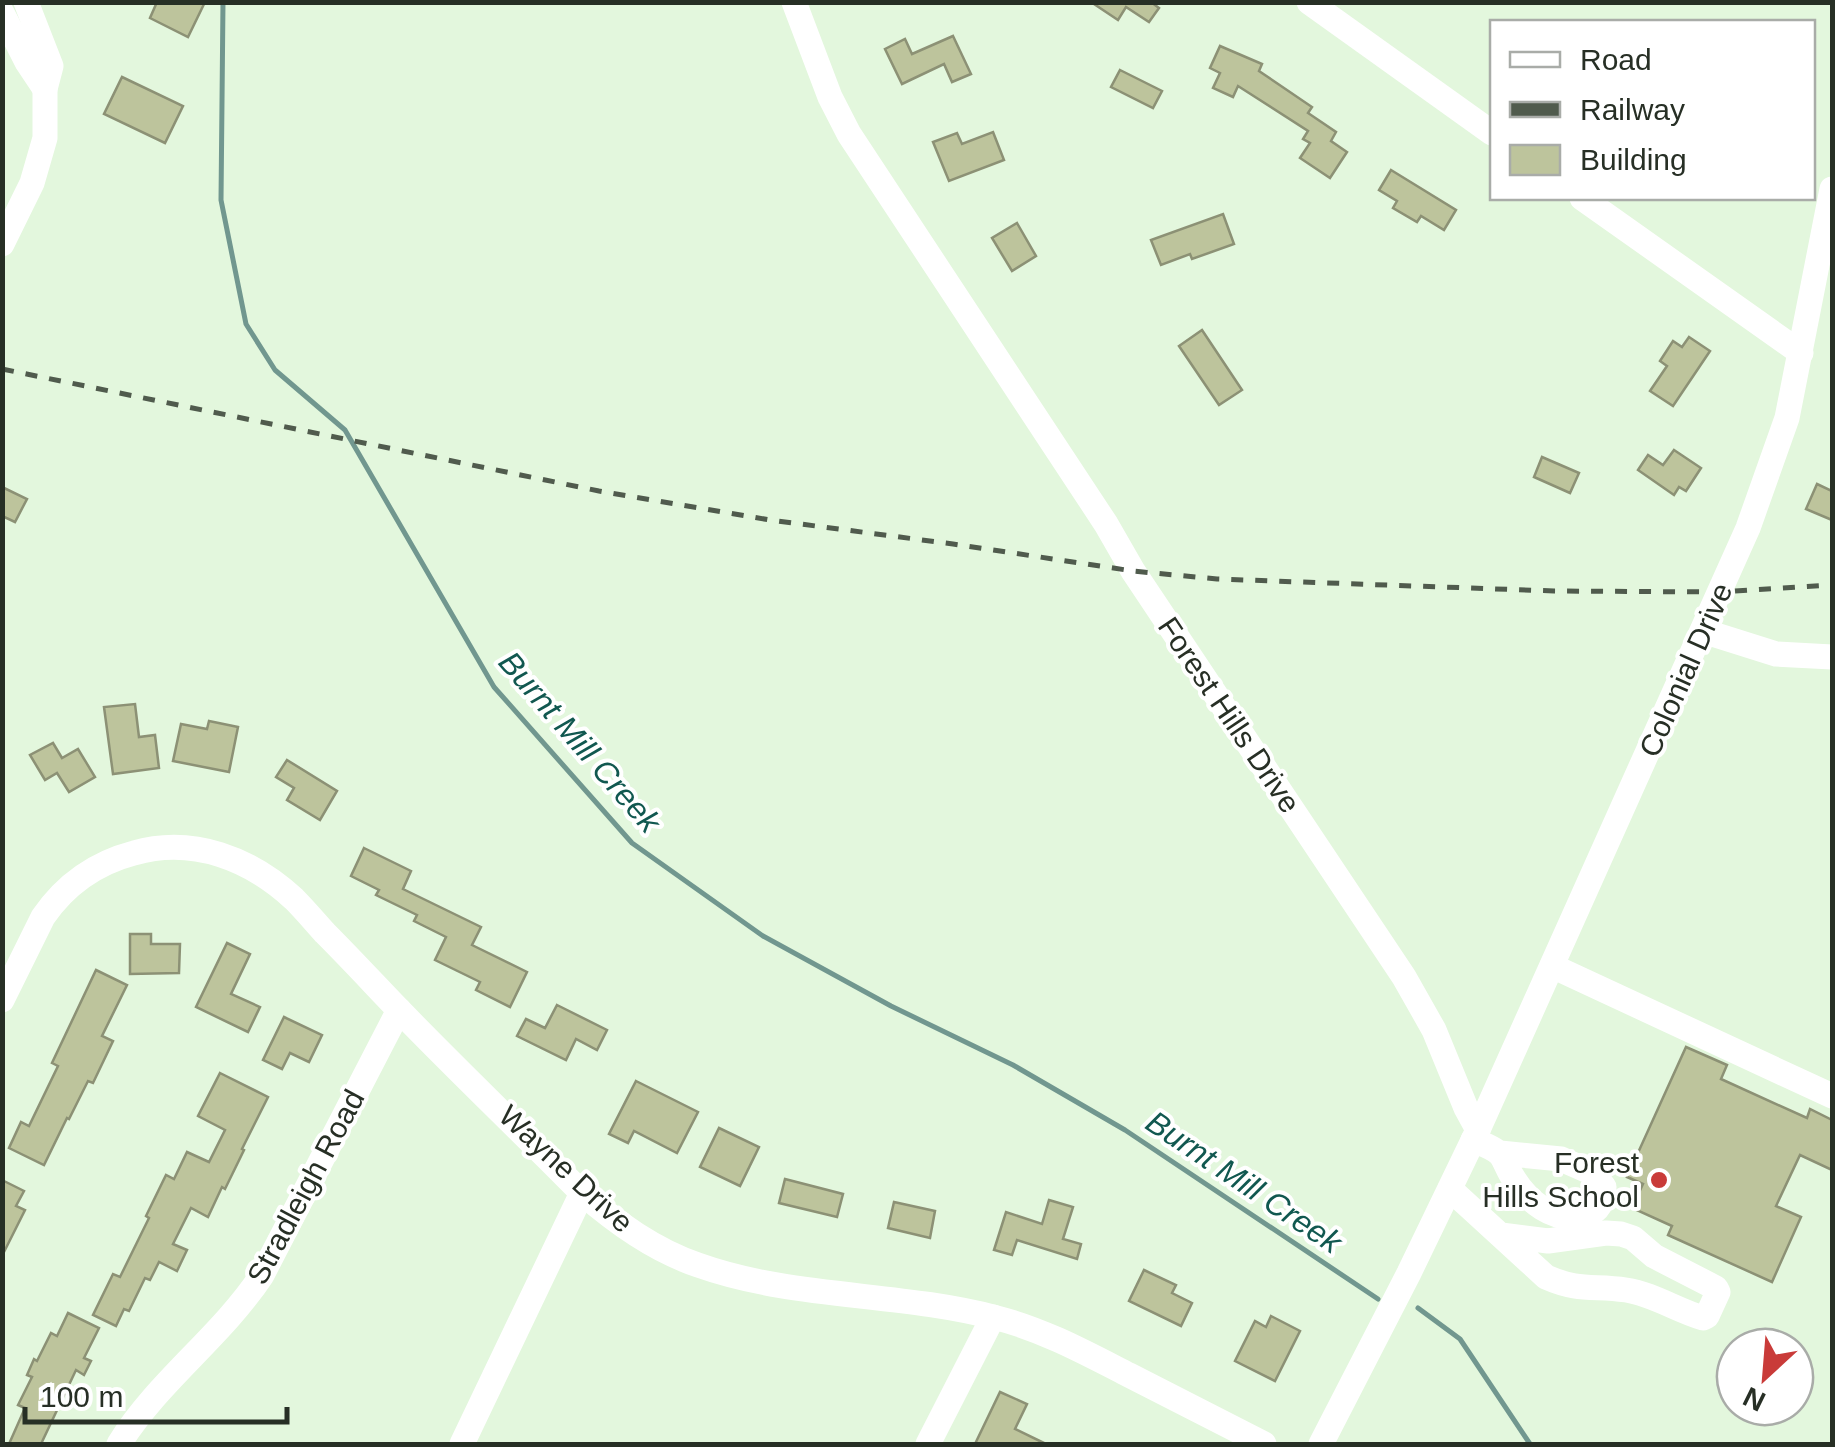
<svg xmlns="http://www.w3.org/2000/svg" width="1835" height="1447" font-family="Arial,sans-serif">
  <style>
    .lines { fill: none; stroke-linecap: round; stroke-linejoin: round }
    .stream { stroke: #71978f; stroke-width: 5 }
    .building { fill: #bdc49c; stroke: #8c9175; stroke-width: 2.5 }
    .minor { stroke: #fff; stroke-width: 25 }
    .rail { stroke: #505b4d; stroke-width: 5; stroke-dasharray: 12 12; stroke-linecap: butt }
    .poi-dot { fill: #c93b39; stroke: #fff; stroke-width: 4 }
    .labels { text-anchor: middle; stroke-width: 8; stroke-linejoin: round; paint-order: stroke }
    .street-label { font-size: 30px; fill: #272f25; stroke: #fff }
    .poi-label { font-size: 30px; fill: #272f25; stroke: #fff; text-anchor: end }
    .water-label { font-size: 32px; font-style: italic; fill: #115850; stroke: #fff }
  </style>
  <rect width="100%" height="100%" fill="#e3f7dd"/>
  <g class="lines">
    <g class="stream">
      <polyline points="223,2 221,200 246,324 275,370 345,430 494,687 632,843 763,936 891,1006 1013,1065 1125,1130 1378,1299"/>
      <polyline points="1418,1308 1460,1339 1530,1444"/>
    </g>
  </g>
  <g class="building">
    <polygon points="157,2 205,2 188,37 150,18"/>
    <polygon points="1091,2 1151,2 1159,8 1149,22 1126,7 1118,20"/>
    <polygon points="953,36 971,74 952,82 944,64 902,84 885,49 905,39 912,54"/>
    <polygon points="1220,46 1262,64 1259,71 1312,107 1308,113 1336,132 1331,141 1347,152 1330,178 1300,158 1310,143 1303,139 1308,131 1238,86 1233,97 1213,88 1220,73 1210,68"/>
    <polygon points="1120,70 1162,91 1153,108 1111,87"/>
    <polygon points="122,77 183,106 165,143 104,114"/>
    <polygon points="993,132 1004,160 949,181 933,142 957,133 962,144"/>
    <polygon points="1391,170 1456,210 1444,230 1421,216 1417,222 1393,208 1397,201 1379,190"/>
    <polygon points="1223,214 1234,244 1192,259 1190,254 1161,265 1151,240"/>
    <polygon points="1017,223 1036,256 1012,271 992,238"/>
    <polygon points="1202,330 1242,390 1219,405 1179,346"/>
    <polygon points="1689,337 1710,351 1673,406 1650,391 1667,366 1660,361 1673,341 1682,347"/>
    <polygon points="1674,450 1701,468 1686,491 1679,487 1674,495 1638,470 1648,455 1663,465"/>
    <polygon points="1542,457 1579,473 1570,493 1534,477"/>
    <polygon points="1817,484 1832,491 1832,520 1806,509"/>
    <polygon points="2,487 27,499 15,522 2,516"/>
    <polygon points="135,704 139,737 155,735 159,768 113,774 104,707"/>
    <polygon points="209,721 238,727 229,772 173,761 181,724 207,729"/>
    <polygon points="53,743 62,758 78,749 95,777 69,792 57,773 45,780 30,755"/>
    <polygon points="287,760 337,791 320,820 287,800 294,788 276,777"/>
    <polygon points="364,848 411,871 403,889 481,927 472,945 527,972 510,1007 476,990 480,982 435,960 446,937 414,921 417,915 376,895 379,890 351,876"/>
    <polygon points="130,934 151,934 151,944 180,944 179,973 130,974"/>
    <polygon points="227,943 250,954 231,994 260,1007 248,1032 196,1007"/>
    <polygon points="96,970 127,985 102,1036 113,1041 93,1083 88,1081 69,1119 67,1118 44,1165 9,1148 21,1122 29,1126 58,1066 52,1063"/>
    <polygon points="557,1005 607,1030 597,1050 576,1039 566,1060 517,1036 526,1019 545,1028"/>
    <polygon points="284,1017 322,1035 309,1062 290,1053 282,1069 263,1060"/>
    <polygon points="1686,1047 1727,1065 1721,1079 1807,1118 1810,1109 1832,1120 1832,1170 1800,1155 1776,1206 1801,1217 1772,1282 1668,1235 1672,1226 1632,1208 1643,1184 1627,1177"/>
    <polygon points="220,1073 268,1097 242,1149 244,1150 225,1189 222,1187 208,1217 191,1208 173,1244 187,1250 177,1271 159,1262 150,1280 145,1278 129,1311 124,1309 116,1326 93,1315 113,1274 120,1277 149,1218 146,1216 166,1175 174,1179 187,1152 209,1162 225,1130 198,1116"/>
    <polygon points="636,1081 698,1112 677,1153 634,1131 628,1143 609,1134"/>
    <polygon points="719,1128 759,1147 740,1186 700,1167"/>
    <polygon points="785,1179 843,1194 837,1217 779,1203"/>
    <polygon points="2,1180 24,1191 16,1206 25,1210 2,1256"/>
    <polygon points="1049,1200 1073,1207 1063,1239 1081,1244 1077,1259 1017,1240 1012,1255 994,1250 1006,1212 1042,1224"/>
    <polygon points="894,1202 935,1211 930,1238 888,1228"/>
    <polygon points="1144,1270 1176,1285 1172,1293 1192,1303 1181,1326 1129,1301"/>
    <polygon points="68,1313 99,1328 84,1358 91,1361 84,1375 76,1370 41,1444 9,1444 25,1408 18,1405 32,1377 27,1375 34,1359 37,1361 51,1333 57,1336"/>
    <polygon points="1271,1316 1300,1331 1275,1381 1235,1361 1255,1321 1266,1327"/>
    <polygon points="1000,1392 1027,1404 1015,1429 1046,1444 975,1444"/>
  </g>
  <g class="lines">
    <g class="minor">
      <polyline points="794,2 830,97 849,134 1106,524 1133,571 1404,977 1434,1030 1466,1108 1478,1130 1409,1273 1321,1444"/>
      <polyline points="1309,2 1492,133"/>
      <polyline points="2,13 27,62 45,89"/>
      <polyline points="1582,198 1801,353"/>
      <polyline points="2,244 32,183 45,138 45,89 51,66 26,2"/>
      <polyline points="1703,631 1776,654 1832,657"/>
      <polyline points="1552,966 1832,1096"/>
      <path d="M2,1000l41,-83c22,-32 53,-54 91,-64 59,-17 117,6 160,46 11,11 21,23 31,34 25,25 49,51 74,77 60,62 123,122 183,183 35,30 72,57 116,72 95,34 201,27 299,53 47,12 89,35 132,57 45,23 90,46 135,69"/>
      <polyline points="1478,1130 1748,528 1787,418 1832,189"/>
      <path d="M1473,1140c9,4 22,8 28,15 4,6 7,15 11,21 15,25 41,47 72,40 16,-4 18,-14 20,-29l-11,-14 -32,-14 -61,-6"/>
      <path d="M1450,1189l96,88c34,15 48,8 80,13 27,4 52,21 77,28l4,-2 11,-24 -2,-4 -62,-32 -21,-18 -12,-4 -15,-1 -58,8 -47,-6"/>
      <path d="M119,1444c39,-63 102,-107 143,-169l137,-265"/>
      <polyline points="462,1444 582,1193"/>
      <polyline points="928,1444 993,1317"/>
    </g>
    <polyline class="rail" points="2,369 599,491 770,520 953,544 1133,571 1217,579 1554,591 1721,592 1832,585"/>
  </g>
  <circle class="poi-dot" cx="1659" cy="1180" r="10"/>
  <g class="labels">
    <g class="street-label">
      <text transform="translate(1686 670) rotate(-66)" y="10">Colonial Drive</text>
      <text transform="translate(1229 715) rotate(56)" y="10">Forest Hills Drive</text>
      <text transform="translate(566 1169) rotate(43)" y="10">Wayne Drive</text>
      <text transform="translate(306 1187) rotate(-62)" y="10">Stradleigh Road</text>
    </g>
    <g class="poi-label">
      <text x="1639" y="1173">Forest<tspan x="1639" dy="34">Hills School</tspan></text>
    </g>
    <g class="water-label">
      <text transform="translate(580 742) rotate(49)" y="11">Burnt Mill Creek</text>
      <text transform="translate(1244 1182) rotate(34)" y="11">Burnt Mill Creek</text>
    </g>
  </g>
  <rect width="1835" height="1447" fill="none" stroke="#272f25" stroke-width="10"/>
  <rect x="1490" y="20" width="325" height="180" fill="#ffffff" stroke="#a9aca8" stroke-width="2.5"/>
  <rect x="1510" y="52" width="50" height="15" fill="#ffffff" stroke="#a9aca8" stroke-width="2.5"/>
  <text x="1580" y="70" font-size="30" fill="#272f25">Road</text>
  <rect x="1510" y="102" width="50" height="15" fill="#505b4d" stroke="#a9aca8" stroke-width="2.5"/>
  <text x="1580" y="120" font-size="30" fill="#272f25">Railway</text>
  <rect x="1510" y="145" width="50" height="30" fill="#bdc49c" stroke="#a9aca8" stroke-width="2.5"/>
  <text x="1580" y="170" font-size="30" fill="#272f25">Building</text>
  <g transform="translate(1765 1377) rotate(206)"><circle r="48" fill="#ffffff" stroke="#a9aca8" stroke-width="2.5"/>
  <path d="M0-8L18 38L0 25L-18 38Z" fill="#c93b39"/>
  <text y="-15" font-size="28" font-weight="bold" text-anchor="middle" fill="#272f25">N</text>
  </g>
  <path d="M25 1407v15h262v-15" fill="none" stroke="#272f25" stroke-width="5"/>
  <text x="40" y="1407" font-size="30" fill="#272f25" stroke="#ffffff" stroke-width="8" paint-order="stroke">100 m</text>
</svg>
